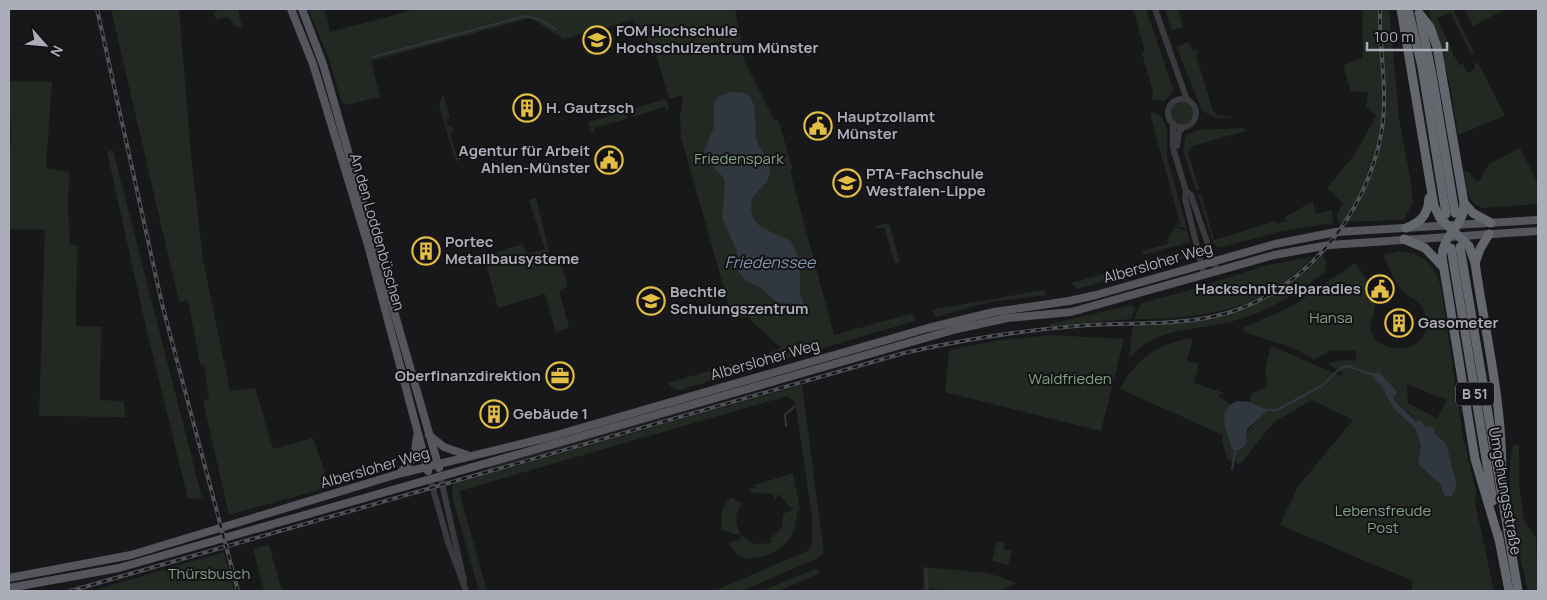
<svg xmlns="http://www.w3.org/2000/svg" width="1547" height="600" font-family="Manrope,sans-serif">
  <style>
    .green { fill: #222923; fill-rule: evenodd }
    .water { fill: #30373e }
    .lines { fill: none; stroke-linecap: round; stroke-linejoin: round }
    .stream { stroke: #30373e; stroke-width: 2 }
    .minor { stroke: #39393e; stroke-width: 6 }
    .major { stroke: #55565d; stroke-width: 8 }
    .highway { stroke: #65676e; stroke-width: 9 }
    .rail-casing { stroke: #505157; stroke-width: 4 }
    .rail { stroke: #131214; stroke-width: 2; stroke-dasharray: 5.5; stroke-linecap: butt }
    .labels { text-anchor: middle; stroke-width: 4; stroke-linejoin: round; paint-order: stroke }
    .shield { fill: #131214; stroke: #7d7e87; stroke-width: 1 }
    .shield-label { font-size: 14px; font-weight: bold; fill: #abadb8 }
    .poi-label { font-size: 15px; font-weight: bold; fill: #abadb8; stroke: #131214; text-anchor: start }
    .park-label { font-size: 15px; fill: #83a188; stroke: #131214 }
    .street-label { font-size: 15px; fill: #abadb8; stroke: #131214 }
    .water-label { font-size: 16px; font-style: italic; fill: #8597b0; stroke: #131214 }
  </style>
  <rect width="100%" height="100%" fill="#181719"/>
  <g class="green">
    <polygon points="111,9 179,9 191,154 203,260 230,391 255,388 273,449 313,438 330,487 229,515 203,401 209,398 204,366 200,364 188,300 179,302"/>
    <polygon points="223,9 238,9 242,26 238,28 228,17 216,20 214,12"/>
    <polygon points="308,9 325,9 330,32 417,9 735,9 745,62 774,120 778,119 793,170 790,171 834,335 913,313 915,321 680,390 674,389 668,383 763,355 781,348 747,317 733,320 681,137 680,116 683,95 669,99 655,50 633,20 564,39 530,18 371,61 380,97 345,105 341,100 328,56"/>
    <polygon points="1133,9 1146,9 1173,89 1172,93 1165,101 1152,99 1153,92 1142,53 1145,51"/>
    <polygon points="1165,9 1178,9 1183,27 1171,30"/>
    <polygon points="1360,9 1389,9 1399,118 1411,183 1413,203 1403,220 1338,222 1337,215 1343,203 1327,188 1355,154 1376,116 1366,106 1368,92 1351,91 1343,65 1363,58 1362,10"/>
    <polygon points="1428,9 1453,9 1474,52 1471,54 1450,12 1437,19 1453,52 1452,53 1460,65 1463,64 1468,73 1475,69 1474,65 1478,62 1505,116 1458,135 1450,83"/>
    <polygon points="1464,9 1506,9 1473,26"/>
    <polygon points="1189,42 1192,50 1199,51 1196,55 1213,111 1217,115 1234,118 1217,118 1202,111 1176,46"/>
    <polygon points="9,81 52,82 46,168 69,172 68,209 70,245 77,245 76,326 101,327 100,400 124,401 125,417 39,416 45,230 9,229 9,145 11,145"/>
    <polygon points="442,96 444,96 450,118 446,119 448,127 452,126 454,132 450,133 456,154 459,153 461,159 456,162 439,106"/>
    <polygon points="666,99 669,108 667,113 665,107 633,117 632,113 630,113 629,110"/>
    <circle cx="1182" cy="113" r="11"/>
    <polygon points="627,111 627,119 594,128 595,132 592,133 588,122"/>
    <polygon points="1153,111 1161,117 1167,128 1167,157 1187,229 1176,226 1180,223 1150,114"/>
    <polygon points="1244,128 1245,131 1190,147 1191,151 1188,152 1199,190 1196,190 1183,150 1186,135 1199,130"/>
    <path d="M1520,148l18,36v20l-56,4c-16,-6 -15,-21 -18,-36h5l7,9 4,-1 9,-16z"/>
    <polygon points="113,150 202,498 188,499 146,327 107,152"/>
    <polygon points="1201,194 1214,240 1276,221 1277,224 1286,221 1285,217 1313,201 1316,214 1332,210 1333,223 1283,231 1218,248 1213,243 1198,195"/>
    <polygon points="536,198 549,251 545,254 547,266 561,264 568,287 559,290 569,328 556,332 545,294 498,308 484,256 523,244 526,254 545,249 529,200"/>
    <polygon points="889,223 900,262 895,264 884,227 876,229 876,226"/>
    <polygon points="1175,227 1187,231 1190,242 1143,255 1142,251 1168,244 1167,240"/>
    <polygon points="1192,247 1193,256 1134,273 1131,266"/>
    <path d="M1400,251c24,3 34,13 41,36l22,150 13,54 -1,11 19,89h-83l2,-10 -133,-56 17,-37 56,-68 -41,-20 -38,22 -34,42 -13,-5 -5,-19 1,-5 -103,-46c16,-31 39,-46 73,-51l-6,23 12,3 -5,19 30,10 -6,3 13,8c-13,16 -3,27 1,45 13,-13 21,-27 36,-39l-18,-8 1,-8 14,-6 3,-4 -3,-15 6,-23 70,30 2,-3 -15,-9 2,-2 26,-3v-8l-29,-1v4l-13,5 -21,-11 -49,-16 -1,-4 49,-22 63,-43c7,10 18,22 20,33 4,15 -12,30 1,44 16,15 50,10 50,-15 0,-27 -13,-22 -25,-36 -8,-9 -12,-23 -18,-34zM1371,374l20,12 5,18 14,9 5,8 10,5 32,60 -13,10 -4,-12 -22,-20 3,-18 -6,-18 -22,-20 -11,-21zM1407,384l40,16 -10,18 -29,-15z"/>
    <path d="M1322,255l5,5 -3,13c-26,19 -53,37 -84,46 -25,8 -51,8 -76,16 -14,4 -24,14 -35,22l4,-32c85,-4 126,-9 189,-70z"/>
    <path d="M1312,257c-51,55 -107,61 -178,62l7,-16 46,-12 80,-26z"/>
    <polygon points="1125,268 1126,275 1077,289 1071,283"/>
    <polygon points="1043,290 1047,295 990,302 936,317 931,310"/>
    <polygon points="1131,305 1135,308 1131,319 1050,326 1050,324"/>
    <polygon points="1052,335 1124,339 1101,431 945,392 949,350 1000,340"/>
    <polygon points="777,383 777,385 487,469 487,466"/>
    <polygon points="802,385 824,553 816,559 742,591 714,591 807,551 812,544 812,516 795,402 787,396 459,491 487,591 479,591 452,496 453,484"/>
    <path d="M1519,444v39l5,38 12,17 2,53h-10c-10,-45 -25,-100 -15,-146z"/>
    <path d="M793,473l7,37 -3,2c-1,10 -2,19 -7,27 -11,14 -38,25 -53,16l-9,-12 12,-4 2,-4 12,9 18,-1 -2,-4 12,-12 1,-13 9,-4 -13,-16 -4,6 -2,-6 -20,-1 -4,-4 7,-1 -1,-3z"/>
    <path d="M733,498l9,6c-7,9 -8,20 -1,30l-3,1 -19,-6 3,-1c-1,-12 -1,-25 11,-30z"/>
    <polygon points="997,541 1005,543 1004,549 1012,551 1008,565 992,561"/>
    <polygon points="269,545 282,591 264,591 253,549"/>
    <polygon points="224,552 234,591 91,591"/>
    <path d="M923,567l65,6 29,10c-23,14 -61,10 -87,5l1,3h-8z"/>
    <polygon points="815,569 821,573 778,591 762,591"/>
  </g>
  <g class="water">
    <path d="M731,92c6,0 14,0 18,4 10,11 4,32 8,45 3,11 15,18 13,31 -1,15 -21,20 -19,36 2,26 29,22 40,35 12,15 9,31 9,48 0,6 4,11 4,18l-5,-4 -23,-3 -15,-14 -15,-7 -7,-8 -3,-24 -14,-31 3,-33 -2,-8 -16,-16 -3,-10 10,-24v-23l5,-8z"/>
    <path d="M1379,372l18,20 -4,5c4,9 16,15 22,24h5l5,5 8,1 2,7 11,9 11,43 -6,11 -7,-1 -4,-12 -22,-20 3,-18 -6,-18 -22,-20 -11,-21 -12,-13z"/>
    <path d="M1237,401l13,1 18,8 -21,19c-3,13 5,14 -10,22l-5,-2c-4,-17 -18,-38 5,-48z"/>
  </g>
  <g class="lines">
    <g class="stream">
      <polyline points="373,57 525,16 541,20 556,29"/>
      <polyline points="1268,410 1277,410 1323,385 1339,369 1347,366 1371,374"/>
      <polyline points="786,426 785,415 794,407"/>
      <polyline points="1232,469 1235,451"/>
      <polyline points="926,569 927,591"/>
    </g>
    <g class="minor">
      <polyline points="1155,9 1187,100"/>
      <circle cx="1182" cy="113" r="14"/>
      <polyline points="1173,124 1173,148 1186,191 1185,198 1204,275"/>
      <polyline points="1177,146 1179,132 1184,127"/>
      <polyline points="1186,191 1191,195 1217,271"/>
      <polyline points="440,475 464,581"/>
      <polyline points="430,478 448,542 466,591"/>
    </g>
    <g class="major">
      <polyline points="291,9 313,64 368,245 428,471"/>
      <polyline points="302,9 323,64 439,468"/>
      <polyline points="429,435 444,447 467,455"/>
      <polyline points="401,472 414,457 417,436"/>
      <polyline points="9,578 131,555 398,474 553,436 928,328 994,312 1069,301 1096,295 1275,244 1336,232 1538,220"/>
      <polyline points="9,588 119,568 957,329 1007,318 1071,312 1274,255 1329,245 1538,231"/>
    </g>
    <g class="highway">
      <path d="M1401,9l33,197 6,12 29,28 6,17c11,76 31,153 26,230"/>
      <polyline points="1408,9 1422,67 1446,214"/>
      <path d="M1419,13l11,14 7,20 27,156c1,23 -22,32 -22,54l33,202 24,81"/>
      <polyline points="1420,17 1432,75 1455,213"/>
      <polyline points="1464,203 1473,213 1491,223"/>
      <path d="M1406,228c15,-6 22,-13 23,-30"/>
      <polyline points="1404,239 1425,248 1443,267"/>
      <polyline points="1460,247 1518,591"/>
      <polyline points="1451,248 1493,501"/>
      <polyline points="1475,263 1480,249 1489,234"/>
      <polyline points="1498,534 1509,591"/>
    </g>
    <g class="rail-casing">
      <g id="rail">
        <polyline points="97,9 162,304 238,591"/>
        <path d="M70,591l834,-238c57,-13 114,-22 172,-27 44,-4 91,0 135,-9 89,-18 157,-101 171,-188 6,-40 -3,-80 -2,-120"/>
      </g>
    </g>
    <use href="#rail" class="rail"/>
  </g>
  <defs>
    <g id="university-ring" transform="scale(1.4375)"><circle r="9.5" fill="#131214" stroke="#e3be45" stroke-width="1.5"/><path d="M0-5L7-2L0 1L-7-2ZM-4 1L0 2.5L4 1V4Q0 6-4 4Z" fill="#e3be45"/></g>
    <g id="building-ring" transform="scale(1.4375)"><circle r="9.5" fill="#131214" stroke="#e3be45" stroke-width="1.5"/><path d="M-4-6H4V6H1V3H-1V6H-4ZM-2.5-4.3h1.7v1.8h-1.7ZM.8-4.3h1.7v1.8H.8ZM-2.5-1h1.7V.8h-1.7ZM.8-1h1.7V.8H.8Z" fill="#e3be45"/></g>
    <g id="civic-ring" transform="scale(1.4375)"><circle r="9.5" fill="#131214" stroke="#e3be45" stroke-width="1.5"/><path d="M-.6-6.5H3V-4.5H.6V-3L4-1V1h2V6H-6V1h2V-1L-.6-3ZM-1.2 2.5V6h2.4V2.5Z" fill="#e3be45"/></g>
    <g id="school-ring" transform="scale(1.4375)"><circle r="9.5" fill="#131214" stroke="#e3be45" stroke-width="1.5"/><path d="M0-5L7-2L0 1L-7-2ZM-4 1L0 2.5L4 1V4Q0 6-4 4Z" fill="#e3be45"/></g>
    <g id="office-ring" transform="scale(1.4375)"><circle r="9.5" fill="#131214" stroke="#e3be45" stroke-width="1.5"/><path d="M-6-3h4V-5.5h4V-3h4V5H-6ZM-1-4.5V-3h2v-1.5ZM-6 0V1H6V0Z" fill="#e3be45"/></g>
  </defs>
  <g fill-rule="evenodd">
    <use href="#university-ring" x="597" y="40"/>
    <use href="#building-ring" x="527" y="108"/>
    <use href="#civic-ring" x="818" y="126"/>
    <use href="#civic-ring" x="609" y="160"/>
    <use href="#university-ring" x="847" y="183"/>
    <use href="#building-ring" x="426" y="251"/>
    <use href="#civic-ring" x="1380" y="289"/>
    <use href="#school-ring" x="651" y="301"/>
    <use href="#building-ring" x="1399" y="323"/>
    <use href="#office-ring" x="560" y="376"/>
    <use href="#building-ring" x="494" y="414"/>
  </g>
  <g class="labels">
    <rect class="shield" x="1456" y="382.5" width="38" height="23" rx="4"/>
    <g class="shield-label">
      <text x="1475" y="399">B 51</text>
    </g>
    <g class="poi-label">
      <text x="616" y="36">FOM Hochschule<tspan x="616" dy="17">Hochschulzentrum Münster</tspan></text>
      <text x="546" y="113">H. Gautzsch</text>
      <text x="837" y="122">Hauptzollamt<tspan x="837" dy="17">Münster</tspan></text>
      <text x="590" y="156" text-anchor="end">Agentur für Arbeit<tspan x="590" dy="17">Ahlen-Münster</tspan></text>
      <text x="866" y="179">PTA-Fachschule<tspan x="866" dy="17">Westfalen-Lippe</tspan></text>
      <text x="445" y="247">Portec<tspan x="445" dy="17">Metallbausysteme</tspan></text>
      <text x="1361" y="294" text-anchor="end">Hackschnitzelparadies</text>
      <text x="670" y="297">Bechtle<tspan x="670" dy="17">Schulungszentrum</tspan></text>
      <text x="1418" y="328">Gasometer</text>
      <text x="541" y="381" text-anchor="end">Oberfinanzdirektion</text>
      <text x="513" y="419">Gebäude 1</text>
    </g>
    <g class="park-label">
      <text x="739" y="164">Friedenspark</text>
      <text x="1331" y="323">Hansa</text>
      <text x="1070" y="384">Waldfrieden</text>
      <text x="1383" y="516">Lebensfreude<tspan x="1383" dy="17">Post</tspan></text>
      <text x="209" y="579">Thürsbusch</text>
    </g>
    <g class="street-label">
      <text transform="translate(377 232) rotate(74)" y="5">An den Loddenbüschen</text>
      <text transform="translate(1158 263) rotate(-16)" y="5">Albersloher Weg</text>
      <text transform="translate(765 360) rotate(-16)" y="5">Albersloher Weg</text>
      <text transform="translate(375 468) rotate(-16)" y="5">Albersloher Weg</text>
      <text transform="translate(1505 491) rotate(80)" y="5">Umgehungsstraße</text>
    </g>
    <g class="water-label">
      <text x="770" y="268">Friedenssee</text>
    </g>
  </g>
  <rect width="1547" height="600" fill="none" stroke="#abadb8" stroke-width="20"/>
  <g transform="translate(45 45) rotate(117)" stroke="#131214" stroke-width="4" paint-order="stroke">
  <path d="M0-4L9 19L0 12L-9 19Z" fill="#abadb8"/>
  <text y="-8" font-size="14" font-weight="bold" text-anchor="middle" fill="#abadb8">N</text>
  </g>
  <path d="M1367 42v8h80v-8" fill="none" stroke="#abadb8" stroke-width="2.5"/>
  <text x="1374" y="42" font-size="15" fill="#abadb8" stroke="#131214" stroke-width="4" paint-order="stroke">100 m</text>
</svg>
